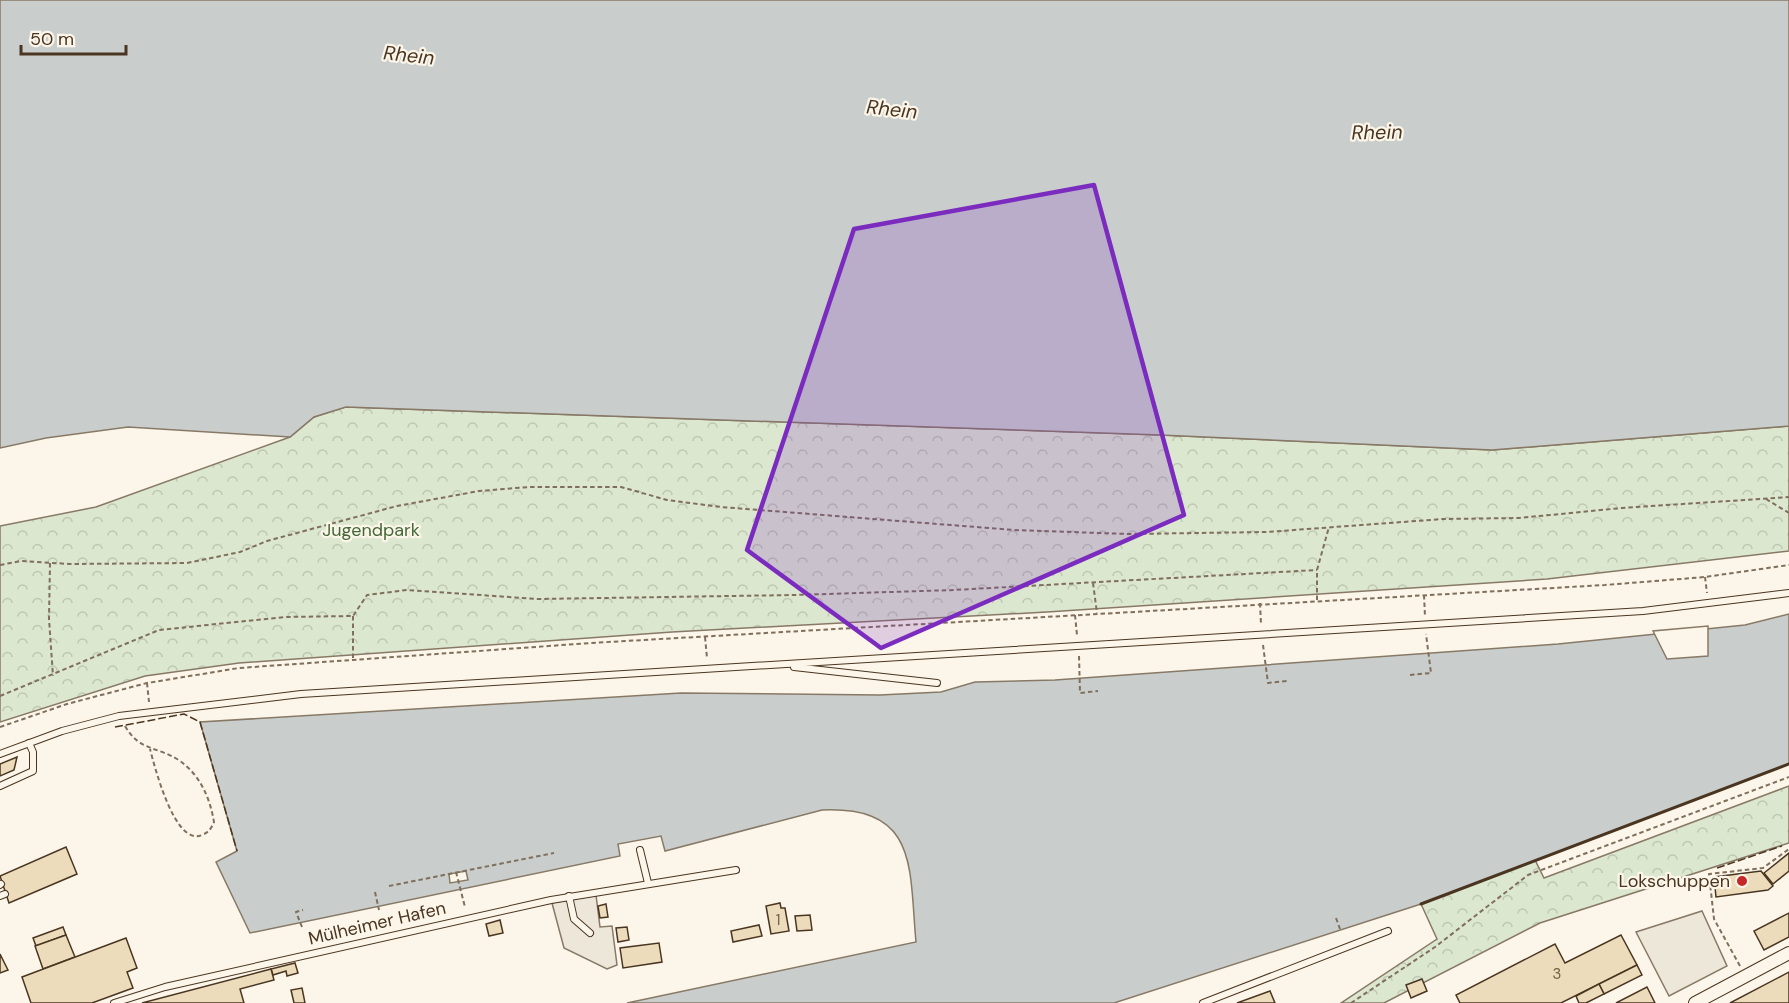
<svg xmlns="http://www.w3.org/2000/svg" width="1789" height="1003" font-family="'DM Sans',sans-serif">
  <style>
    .park { fill: url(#park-crowns); stroke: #887966; stroke-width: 1.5 }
    .parking { fill: #ede7d9; stroke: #887966; stroke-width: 1.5 }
    .water { fill: #c9cecd; stroke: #887966; stroke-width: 1.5 }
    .pier { fill: #fbf6e9; stroke: #887966; stroke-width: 1.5 }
    .building { fill: #ecdcbc; stroke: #4a3520; stroke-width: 1.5 }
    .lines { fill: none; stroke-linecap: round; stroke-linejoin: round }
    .lane-casing { stroke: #4a3520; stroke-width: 8 }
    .street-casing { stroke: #4a3520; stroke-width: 14 }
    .path { stroke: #7f6f5c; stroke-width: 2; stroke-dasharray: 4.5 3; stroke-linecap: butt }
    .lane { stroke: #fbf6e9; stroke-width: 6 }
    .street { stroke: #fbf6e9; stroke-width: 12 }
    .fence { stroke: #4a3520; stroke-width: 1.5; stroke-dasharray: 8 3; stroke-linecap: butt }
    .wall { stroke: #4a3520; stroke-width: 3 }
    .marked { fill: #7b2cbf; fill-opacity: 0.2; stroke: #7b2cbf; stroke-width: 4.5; stroke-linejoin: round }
    .poi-dot { fill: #c62828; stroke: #fbf6e9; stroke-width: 2 }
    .labels { text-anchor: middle; stroke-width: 4.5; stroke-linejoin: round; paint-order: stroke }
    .number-label { font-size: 15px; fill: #725f47 }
    .park-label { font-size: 18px; fill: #436837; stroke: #fbf6e9 }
    .poi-label { font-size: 18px; fill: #4a3520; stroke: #fbf6e9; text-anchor: end }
    .street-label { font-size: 18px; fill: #4a3520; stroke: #fbf6e9 }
    .water-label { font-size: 20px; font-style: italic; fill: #4a3520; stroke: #fbf6e9 }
  </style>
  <defs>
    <pattern id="park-crowns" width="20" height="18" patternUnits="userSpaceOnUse" patternTransform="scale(1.5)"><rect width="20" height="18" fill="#dce7d0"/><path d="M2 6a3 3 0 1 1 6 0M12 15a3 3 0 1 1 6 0" fill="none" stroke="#bec7b2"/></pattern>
  </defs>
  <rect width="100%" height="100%" fill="#fbf6e9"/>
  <g class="park">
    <polygon points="345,407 1160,435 1492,450 1789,426 1789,551 1547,579 1047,612 672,632 239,663 145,676 0,722 0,526 96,507 290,437 314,417"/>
    <polygon points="1789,786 1789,843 1540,923 1384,1003 1341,1003 1437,939 1421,904 1535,860 1544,878"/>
  </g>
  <g class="parking">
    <polygon points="596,895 600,927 612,926 617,965 607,969 564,948 552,903"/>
    <polygon points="1702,911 1727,966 1669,996 1636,932"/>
  </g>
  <g class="water">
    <polygon points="0,0 1789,0 1789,426 1492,450 1160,435 346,407 314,417 290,437 128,427 46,438 0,448"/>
    <path d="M1789,614v150l-368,140 -307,99h-487l289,-61c-7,-74 3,-136 -94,-132l-157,41 -4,-15 -43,8 2,12 -370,77 -34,-71 21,-11 -37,-129 481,-29 199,2 61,-3 34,-10 80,-2 503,-36 187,-19z"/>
  </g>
  <g class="pier">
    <polygon points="1708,626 1708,656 1667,659 1653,631"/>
    <polygon points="466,871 468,880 450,883 449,874"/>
  </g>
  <g class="building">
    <polygon points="17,757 14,770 0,776 0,764"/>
    <polygon points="66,847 77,874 9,903 0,876"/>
    <polygon points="1789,853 1789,871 1773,884 1764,873"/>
    <polygon points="1761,871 1773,886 1768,890 1716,897 1714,877"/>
    <polygon points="780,903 781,908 785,908 789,931 771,934 766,906"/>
    <polygon points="606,904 608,917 600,918 598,906"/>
    <polygon points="1789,913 1789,937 1764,950 1754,931"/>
    <polygon points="810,915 812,930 797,931 795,916"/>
    <polygon points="500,920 503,933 489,936 486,924"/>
    <polygon points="759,925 762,936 733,942 731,931"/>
    <polygon points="63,927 66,935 36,946 33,938"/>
    <polygon points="627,927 629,940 618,942 616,928"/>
    <polygon points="66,935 75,957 43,969 35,946"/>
    <polygon points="1621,935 1637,965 1561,1003 1460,1003 1456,995 1555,944 1565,963"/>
    <polygon points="126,938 137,968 127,972 133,988 92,1003 31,1003 22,977"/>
    <polygon points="659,943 662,962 623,968 620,948"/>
    <polygon points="0,954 8,970 0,973"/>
    <polygon points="295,963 298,973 287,976 286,971 273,975 271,969"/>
    <polygon points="1637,965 1642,975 1604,994 1599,984"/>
    <polygon points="271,969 274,980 240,989 244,1003 142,1003"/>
    <polygon points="1789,972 1789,1003 1730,1003"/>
    <polygon points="1422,979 1427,991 1411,998 1406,985"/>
    <polygon points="1599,984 1604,994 1586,1003 1579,1003 1576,996"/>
    <polygon points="1647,987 1655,1003 1616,1003"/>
    <polygon points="302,988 305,1003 294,1003 291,990"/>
    <polygon points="1270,991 1275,1003 1237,1003"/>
  </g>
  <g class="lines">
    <g class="lane-casing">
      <g id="lane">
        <polyline points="794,667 937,683"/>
        <polyline points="0,754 62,731 119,716 301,694 1643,611 1789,593"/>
        <polyline points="0,786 33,771 33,752 29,743"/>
        <polyline points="640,850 648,883"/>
        <polyline points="0,885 1,884"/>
        <polyline points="0,896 5,894"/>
        <polyline points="569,896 574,919 590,933"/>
        <polyline points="114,1003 165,987 551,900 736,870"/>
        <polyline points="1203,1003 1388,931"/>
      </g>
    </g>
    <g class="street-casing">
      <polyline id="street" points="1695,1003 1789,953"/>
    </g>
    <g class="path">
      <polyline points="1766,499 1789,513"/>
      <polyline points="50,563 49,619 53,676"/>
      <polyline points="0,565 21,561 70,564 187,563 240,552 267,541 397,506 479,491 529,487 621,487 667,500 721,507 1014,530 1128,534 1267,532 1443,519 1519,518 1622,508 1789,497"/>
      <polyline points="1705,577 1707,593"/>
      <polyline points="1093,583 1097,613"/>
      <polyline points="1424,595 1425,616"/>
      <polyline points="1317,600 1317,570 1329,527"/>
      <polyline points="1260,603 1261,624"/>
      <polyline points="1075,615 1077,635"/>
      <polyline points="353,616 353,658"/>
      <polyline points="705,637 707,658"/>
      <polyline points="1263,645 1268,683 1287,681"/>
      <polyline points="1079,656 1080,693 1098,691"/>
      <polyline points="1410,675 1431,673 1426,634"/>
      <polyline points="147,683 149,702"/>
      <polyline points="0,696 159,630 285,617 353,616 367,595 407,590 538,599 794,595 954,590 1317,570"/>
      <path d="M125,726c15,26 33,20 55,35 20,14 30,37 34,61 -3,7 -5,10 -12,13 -27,12 -47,-67 -52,-86"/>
      <polyline points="0,727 67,704 147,683 239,668 591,643 1605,585 1705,577 1789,565"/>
      <polyline points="456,872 465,907"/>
      <polyline points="389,886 554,853"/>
      <polyline points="375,892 379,910"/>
      <polyline points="1336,918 1340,929"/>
      <polyline points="302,927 296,912 303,910"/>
      <polyline points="1740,966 1714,919 1709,874 1763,868 1789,849"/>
      <polyline points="1351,1003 1435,947 1528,875 1789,777"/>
    </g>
    <use href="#lane" class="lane"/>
    <use href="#street" class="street"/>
    <g class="fence">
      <polyline points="115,727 184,714 200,722 237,851"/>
      <polyline points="1717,868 1782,846"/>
    </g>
    <polyline class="wall" points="1421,904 1789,764"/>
  </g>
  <path class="marked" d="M1094,185l90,330 -303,133 -134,-98 107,-321z"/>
  <circle class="poi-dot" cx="1742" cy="881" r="6"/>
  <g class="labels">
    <g class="number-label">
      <text x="778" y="925">1</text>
      <text x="1557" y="979">3</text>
    </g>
    <g class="park-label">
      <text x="371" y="536">Jugendpark</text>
    </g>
    <g class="poi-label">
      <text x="1730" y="887">Lokschuppen</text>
    </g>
    <g class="street-label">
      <text transform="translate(377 923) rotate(-13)" y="6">Mülheimer Hafen</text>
    </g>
    <g class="water-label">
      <text transform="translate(409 55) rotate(6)" y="7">Rhein</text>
      <text transform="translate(892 109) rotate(6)" y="7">Rhein</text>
      <text transform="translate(1377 132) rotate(-1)" y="7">Rhein</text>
    </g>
  </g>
  <path d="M21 45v9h105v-9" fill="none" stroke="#4a3520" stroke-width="3"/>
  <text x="30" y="45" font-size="18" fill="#4a3520" stroke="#fbf6e9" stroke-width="4.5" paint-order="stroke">50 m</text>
</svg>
